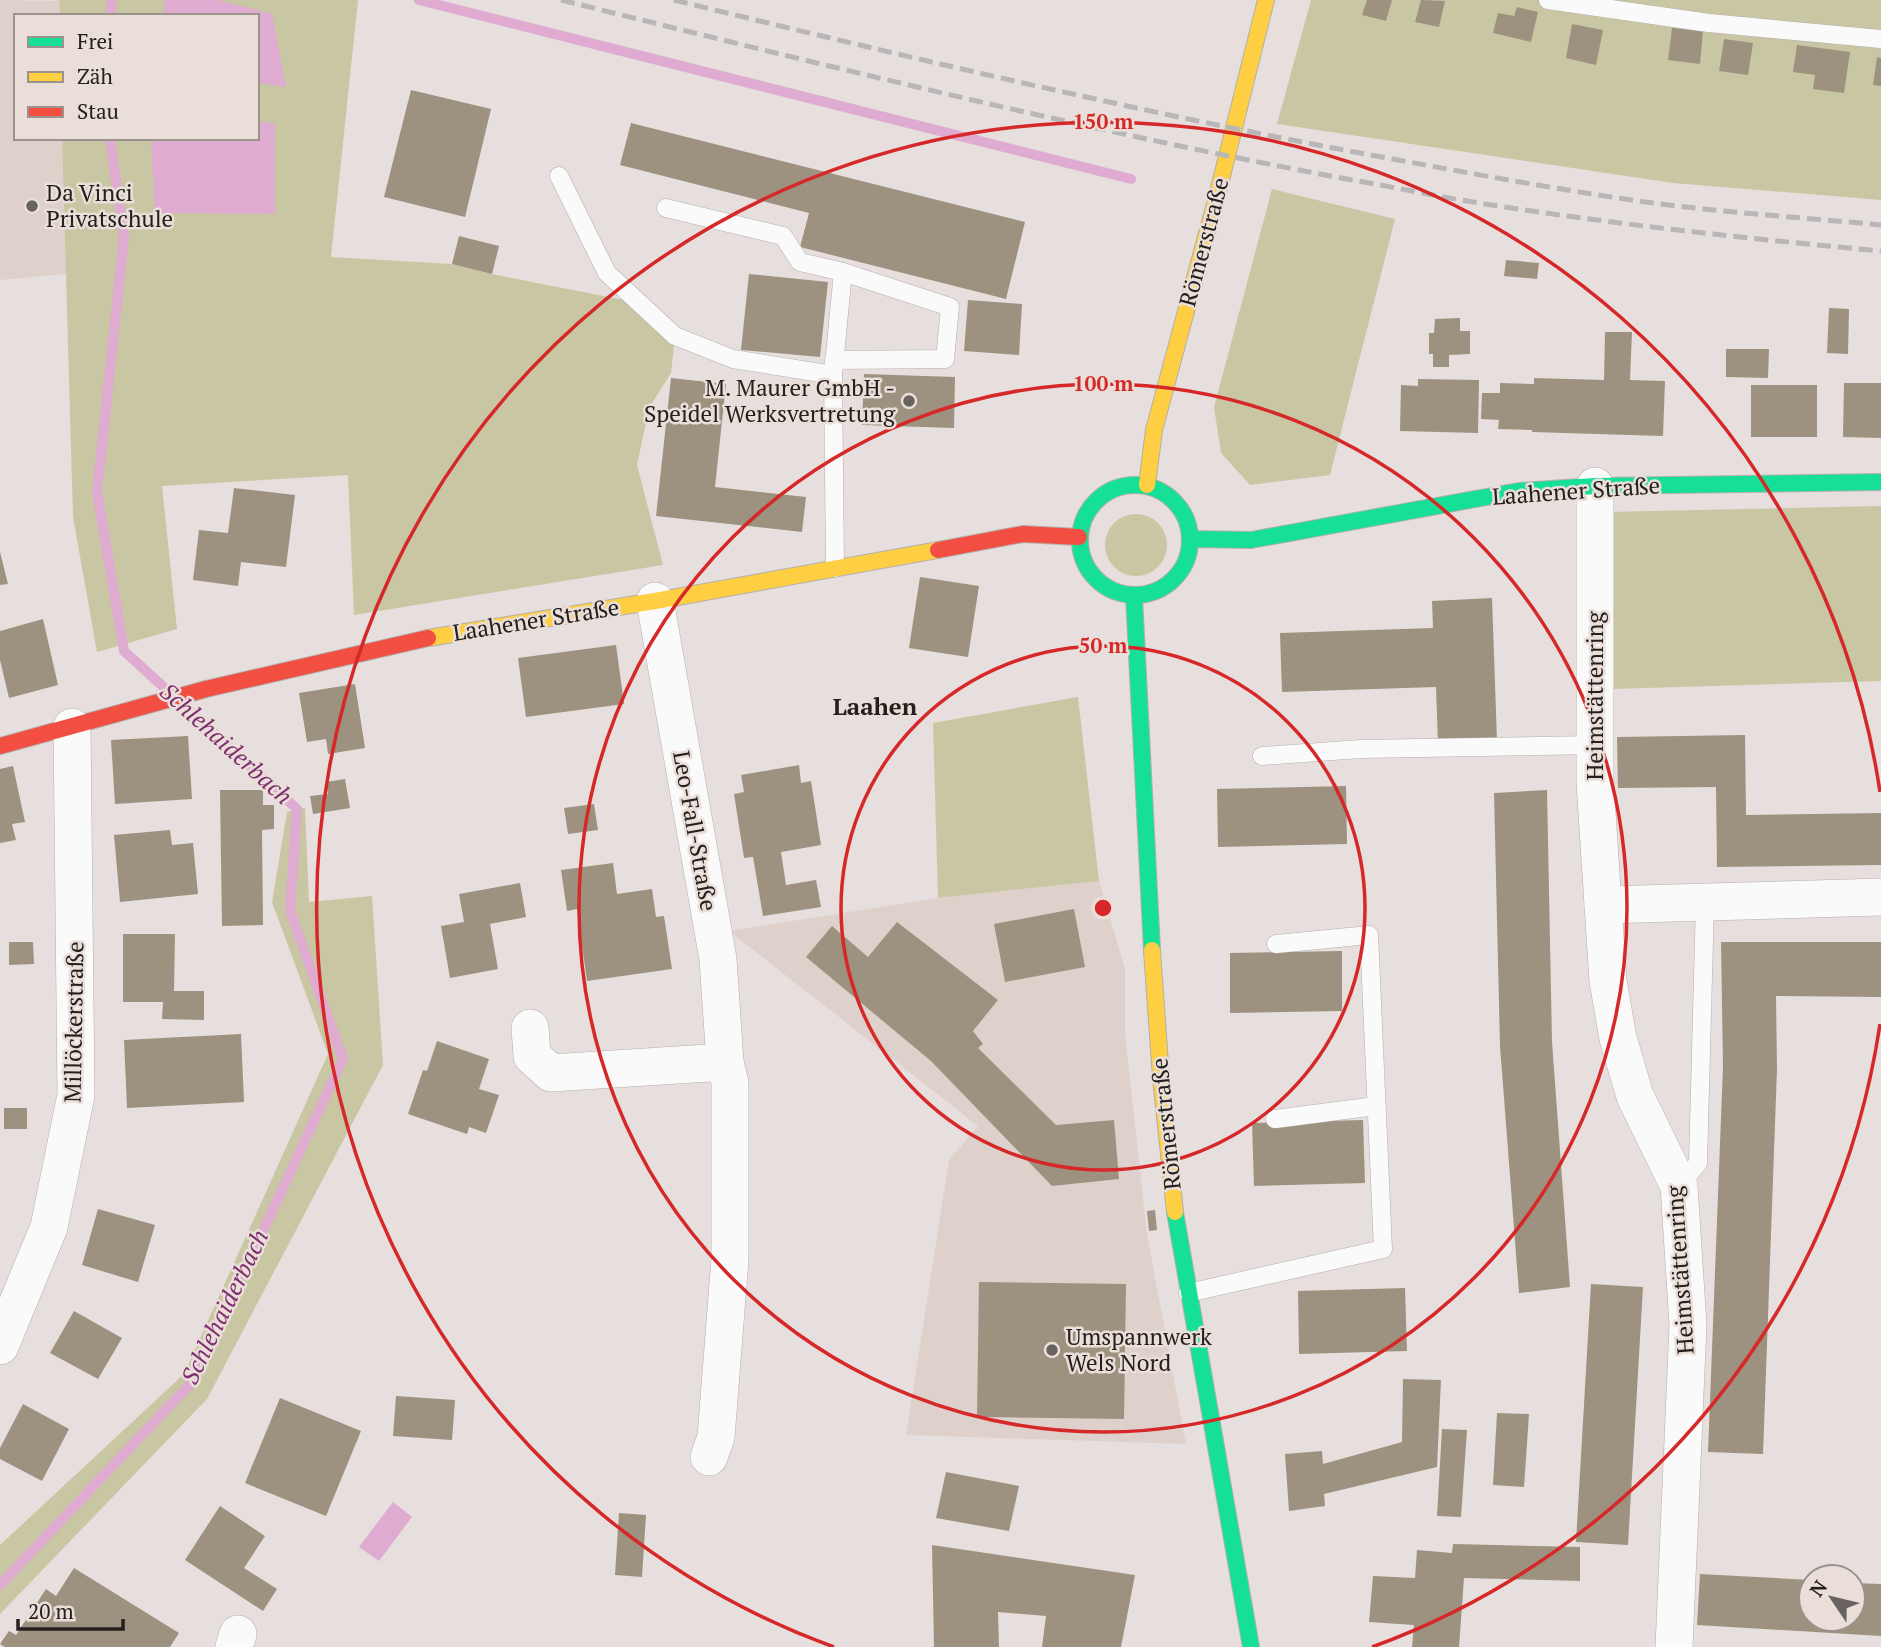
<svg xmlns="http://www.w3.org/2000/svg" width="1881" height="1647" font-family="'PT Serif',serif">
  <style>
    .built { fill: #ded1cc }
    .green { fill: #c9c7a3 }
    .water { fill: #dfabd0 }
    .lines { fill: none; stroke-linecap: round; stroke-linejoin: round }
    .stream { stroke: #dfabd0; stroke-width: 10 }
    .building { fill: #9d9280 }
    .lane-casing { stroke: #b4afad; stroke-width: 19 }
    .street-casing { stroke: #b4afad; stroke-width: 38 }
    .fast-casing { stroke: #b4afad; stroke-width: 18 }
    .slow-casing { stroke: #b4afad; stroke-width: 18 }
    .jam-casing { stroke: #b4afad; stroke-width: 18 }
    .lane { stroke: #fbfafa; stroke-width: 18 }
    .street { stroke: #fbfafa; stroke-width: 37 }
    .fast { stroke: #16e098; stroke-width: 16 }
    .slow { stroke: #ffcf43; stroke-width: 16 }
    .jam { stroke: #f24e42; stroke-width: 16 }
    .rail { stroke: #b8b6b6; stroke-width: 5; stroke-dasharray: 14 7; stroke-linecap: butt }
    .ring { fill: none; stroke: #d62828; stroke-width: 3.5 }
    .poi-dot { fill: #686361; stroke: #eaded9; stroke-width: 2.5 }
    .labels { text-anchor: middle; stroke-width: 5; stroke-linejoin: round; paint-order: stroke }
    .poi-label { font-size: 23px; fill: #24201e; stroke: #eaded9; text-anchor: start }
    .street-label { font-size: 23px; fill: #24201e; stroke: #eaded9 }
    .neighbourhood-label { font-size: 24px; font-weight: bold; fill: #24201e; stroke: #eaded9 }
    .water-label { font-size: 24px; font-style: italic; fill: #802e70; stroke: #eaded9 }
    .centre { fill: #d62828; stroke: #eaded9; stroke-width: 3.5 }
    .ring-label { font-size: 21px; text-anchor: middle; font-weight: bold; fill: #d62828; stroke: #eaded9; stroke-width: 5; stroke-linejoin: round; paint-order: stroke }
  </style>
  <rect width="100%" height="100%" fill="#e6dfdd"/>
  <g class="built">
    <polygon points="0,0 59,1 60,16 16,16 16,138 62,138 66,274 0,280"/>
    <polygon points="1099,881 1125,969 1125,1035 1147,1234 1186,1444 906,1435 949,1160 978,1126 729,931 938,898"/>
  </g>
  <g class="green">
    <polygon points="59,0 358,0 331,257 452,264 492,274 639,303 675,336 671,373 649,408 637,465 663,565 354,615 348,475 162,486 177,629 97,652 73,517 62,138 257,138 257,16 60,16"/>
    <polygon points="1311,0 1881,0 1881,200 1673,183 1277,124"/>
    <polygon points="1272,189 1395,219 1330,475 1250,485 1221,453 1214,407"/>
    <polygon points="1881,506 1881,681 1612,689 1606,512"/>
    <circle cx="1136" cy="545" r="31"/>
    <polygon points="1078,697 1099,881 938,898 933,723"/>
    <polygon points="305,808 309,902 372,896 383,1065 207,1399 0,1614 0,1545 184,1374 328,1054 272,902 287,812"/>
  </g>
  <g class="water">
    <polygon points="165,0 218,0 272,14 286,87 257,83 257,16 164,16"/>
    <polygon points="257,122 275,123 275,214 155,213 151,138 257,138"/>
    <polygon points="393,1502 412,1517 379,1561 359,1547"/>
  </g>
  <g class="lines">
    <g class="stream">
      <polyline points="419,0 1131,179"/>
      <polyline points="110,16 112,0"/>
      <polyline points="110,138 124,237 97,492 124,651 168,691"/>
      <polyline points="0,1585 193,1381 343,1059 290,911 297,809 182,704"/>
    </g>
  </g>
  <g class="building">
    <polygon points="1367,0 1392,0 1386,21 1362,15"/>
    <polygon points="1421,0 1445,1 1439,27 1415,22"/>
    <polygon points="1517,7 1538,12 1531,42 1493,33 1498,13 1514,16"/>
    <polygon points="1572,24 1603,30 1596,65 1566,58"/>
    <polygon points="1672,28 1703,31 1700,64 1668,60"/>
    <polygon points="1724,39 1753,43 1748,75 1719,71"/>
    <polygon points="1797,45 1850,52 1844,93 1813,89 1815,75 1793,72"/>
    <polygon points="1877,57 1881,58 1881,86 1873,85"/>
    <polygon points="411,90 491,109 465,217 384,197"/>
    <polygon points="631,123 1025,222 1006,299 800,247 809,213 620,165"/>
    <polygon points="459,236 499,246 492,274 452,264"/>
    <polygon points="1506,260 1539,263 1537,279 1504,276"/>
    <polygon points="749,274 828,282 820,357 741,350"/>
    <polygon points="968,300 1022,304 1019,355 964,351"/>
    <polygon points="1829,308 1849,309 1848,354 1827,353"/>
    <polygon points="1460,318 1460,331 1470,331 1470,354 1449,355 1449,367 1433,367 1433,354 1429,354 1429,333 1434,333 1435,319"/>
    <polygon points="1605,332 1632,332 1630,380 1665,381 1663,436 1532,432 1532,430 1498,429 1499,420 1481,419 1482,393 1500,393 1500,383 1534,384 1534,378 1604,380"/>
    <polygon points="1726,349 1769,349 1768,378 1726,377"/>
    <polygon points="864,374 955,377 954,428 862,425"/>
    <polygon points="671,378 726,384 715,487 806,497 802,532 656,516"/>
    <polygon points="1418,379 1479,380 1478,433 1400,431 1401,385 1418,386"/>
    <polygon points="1844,383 1881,383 1881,438 1843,437"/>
    <rect x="1751" y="385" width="66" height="52"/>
    <polygon points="234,488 295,495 286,567 241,562 238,586 193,580 199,530 228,533"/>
    <polygon points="0,552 8,584 0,585"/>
    <polygon points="920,577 979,586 968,657 909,648"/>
    <polygon points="1492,598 1497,741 1438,744 1436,687 1282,692 1280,633 1433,628 1432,601"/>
    <polygon points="43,619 58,685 9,698 0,660 0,631"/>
    <polygon points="616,645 624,704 526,717 518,658"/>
    <polygon points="355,684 365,748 328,754 326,739 307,742 299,693"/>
    <polygon points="1745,735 1746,815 1881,813 1881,865 1717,867 1716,787 1618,788 1617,737"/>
    <polygon points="188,736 192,799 115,804 111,740"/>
    <polygon points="799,765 801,783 811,781 821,845 781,852 786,885 816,880 821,907 763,916 753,857 744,858 734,794 744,792 741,775"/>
    <polygon points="13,766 25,822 12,824 16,840 0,843 0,769"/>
    <polygon points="345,779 350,808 313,814 310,796 328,794 326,782"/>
    <polygon points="1346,786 1347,844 1218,847 1217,789"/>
    <polygon points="220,790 263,790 263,805 274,805 274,829 262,830 263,925 222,926"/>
    <polygon points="1547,790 1552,1042 1570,1287 1519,1293 1500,1046 1494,793"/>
    <polygon points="594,804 598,830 568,834 564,808"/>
    <polygon points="170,830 172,845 193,843 198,894 120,902 114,835"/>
    <polygon points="613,863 617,894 652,889 656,917 664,916 672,969 587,981 577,909 567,911 561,870"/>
    <polygon points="520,883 526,917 490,924 498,969 450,978 441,926 464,922 459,894"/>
    <polygon points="1074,909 1085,967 1005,982 994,924"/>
    <polygon points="897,922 998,1000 973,1031 983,1044 978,1048 1056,1125 1114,1120 1119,1179 1052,1186 931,1061 806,957 832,926 868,957"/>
    <polygon points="123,934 175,934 174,991 204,991 204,1020 162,1019 163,1002 123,1002"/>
    <polygon points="9,942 33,942 34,964 9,965"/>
    <polygon points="1721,942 1881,942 1881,997 1776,996 1777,1069 1763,1454 1708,1452 1723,1067"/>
    <polygon points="1342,951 1342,1011 1230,1013 1230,953"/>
    <polygon points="241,1034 244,1102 127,1108 124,1040"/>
    <polygon points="437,1041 489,1059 479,1089 499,1095 486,1133 469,1127 467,1134 408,1114 423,1070 427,1071"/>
    <rect x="4" y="1108" width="23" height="21"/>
    <polygon points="1363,1120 1365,1183 1254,1186 1252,1123"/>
    <polygon points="98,1209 155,1225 138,1282 82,1265"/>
    <polygon points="1155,1210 1157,1230 1149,1231 1147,1211"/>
    <polygon points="979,1282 1126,1284 1124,1419 977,1417"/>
    <polygon points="1591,1284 1643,1287 1628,1545 1576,1542"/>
    <polygon points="1405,1288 1407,1351 1299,1354 1298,1291"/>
    <polygon points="74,1311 122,1338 98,1379 50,1353"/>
    <polygon points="1403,1379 1441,1380 1437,1467 1324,1494 1325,1506 1289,1511 1285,1454 1322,1451 1323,1464 1402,1442"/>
    <polygon points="396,1396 455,1400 452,1440 393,1436"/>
    <polygon points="280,1398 361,1431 326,1516 245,1483"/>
    <polygon points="23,1404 69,1429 42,1481 0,1459 0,1448"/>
    <polygon points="1497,1413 1529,1414 1524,1487 1493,1485"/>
    <polygon points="1442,1429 1467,1430 1461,1517 1437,1516"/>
    <polygon points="946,1472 1019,1486 1009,1531 936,1518"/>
    <polygon points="220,1506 265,1536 244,1568 277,1589 263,1611 185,1560"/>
    <polygon points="619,1513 646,1515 642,1577 615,1575"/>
    <polygon points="1453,1544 1580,1547 1580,1581 1464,1578 1459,1647 1412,1647 1414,1625 1369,1622 1373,1576 1415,1578 1417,1550 1452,1553"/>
    <polygon points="932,1545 1135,1575 1121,1647 1042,1647 1046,1616 998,1612 999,1647 934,1647"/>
    <polygon points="74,1568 179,1633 170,1647 5,1647 0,1644 9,1631 16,1635 46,1589 56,1596"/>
    <polygon points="1700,1574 1811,1580 1811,1619 1853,1619 1853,1583 1881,1584 1881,1636 1697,1625"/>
  </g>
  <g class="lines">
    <g class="lane-casing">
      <g id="lane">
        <polyline points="1548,0 1709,23 1881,39"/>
        <polyline points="559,176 607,273 675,336 733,359 833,375"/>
        <polyline points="666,208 783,236 800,262 843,272 950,307 945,359 834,360"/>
        <polyline points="835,568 833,375 843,272"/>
        <polyline points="1262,756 1361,749 1595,745"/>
        <polyline points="1275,1119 1376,1106"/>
        <polyline points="1679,1186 1698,1163 1705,902"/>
        <polyline points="1188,1293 1383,1249 1369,935 1276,944"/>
      </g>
    </g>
    <g class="street-casing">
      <g id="street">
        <polyline points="1595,486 1595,782 1608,981 1618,1038 1635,1096 1679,1186 1688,1325 1674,1647"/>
        <polyline points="655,601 718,959 725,1062 730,1083 730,1259 716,1437 709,1457"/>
        <polyline points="1603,905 1881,897"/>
        <polyline points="530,1028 532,1056 551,1073 725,1062"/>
        <polyline points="0,1346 49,1227 76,1095 72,727"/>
        <polyline points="234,1647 238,1634"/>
      </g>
    </g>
    <g class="fast-casing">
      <g id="fast">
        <circle cx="1135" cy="540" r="55"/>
        <polyline points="1190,539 1251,540 1519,491 1595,486 1881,482"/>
        <polyline points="1134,596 1152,950"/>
        <polyline points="1175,1212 1251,1647"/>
      </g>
    </g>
    <g class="slow-casing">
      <g id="slow">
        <polyline points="1147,485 1154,430 1216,200 1266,0"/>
        <polyline points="428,638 655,601 938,550"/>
        <polyline points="1152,950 1161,1078 1175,1212"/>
      </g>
    </g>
    <g class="jam-casing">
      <g id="jam">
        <polyline points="938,550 1023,534 1079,537"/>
        <polyline points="0,746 206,689 428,638"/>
      </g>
    </g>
    <use href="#lane" class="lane"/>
    <use href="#street" class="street"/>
    <use href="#fast" class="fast"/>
    <use href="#slow" class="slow"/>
    <use href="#jam" class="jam"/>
    <g class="rail">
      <path d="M561,0c263,65 525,131 791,180 47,8 93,18 140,25 129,20 259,34 389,46"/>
      <path d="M674,0c240,59 481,116 724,160 87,16 174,32 262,44 73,9 147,14 221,21"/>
    </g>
  </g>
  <g class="ring">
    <circle cx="1103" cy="908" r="262"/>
    <circle cx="1103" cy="908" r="524"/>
    <path d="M1880 1024A786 786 0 0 1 1372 1647M834 1647A786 786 0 1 1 1880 792"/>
  </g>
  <g class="poi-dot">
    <circle cx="32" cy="206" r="7"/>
    <circle cx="909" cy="401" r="7"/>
    <circle cx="1052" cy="1350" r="7"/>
  </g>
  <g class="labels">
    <g class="poi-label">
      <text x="46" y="201">Da Vinci<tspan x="46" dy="26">Privatschule</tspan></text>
      <text x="895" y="396" text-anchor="end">M. Maurer GmbH -<tspan x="895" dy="26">Speidel Werksvertretung</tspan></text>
      <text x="1066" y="1345">Umspannwerk<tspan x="1066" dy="26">Wels Nord</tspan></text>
    </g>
    <g class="street-label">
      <text transform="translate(1204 242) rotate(-75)" y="8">Römerstraße</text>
      <text transform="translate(1576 491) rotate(-4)" y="8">Laahener Straße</text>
      <text transform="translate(536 620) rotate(-9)" y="8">Laahener Straße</text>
      <text transform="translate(1595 696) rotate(-90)" y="8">Heimstättenring</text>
      <text transform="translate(695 831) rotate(80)" y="8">Leo-Fall-Straße</text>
      <text transform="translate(74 1022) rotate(-89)" y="8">Millöckerstraße</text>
      <text transform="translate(1166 1124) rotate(-96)" y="8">Römerstraße</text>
      <text transform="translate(1680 1270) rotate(-94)" y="8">Heimstättenring</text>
    </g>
    <g class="neighbourhood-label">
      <text x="875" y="715">Laahen</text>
    </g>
    <g class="water-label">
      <text transform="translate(226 744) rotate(42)" y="8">Schlehaiderbach</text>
      <text transform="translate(225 1307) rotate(-64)" y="8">Schlehaiderbach</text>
    </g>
  </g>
  <circle cx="1103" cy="908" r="10" class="centre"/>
  <g class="ring-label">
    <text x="1103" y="129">150 m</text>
    <text x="1103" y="391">100 m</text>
    <text x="1103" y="653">50 m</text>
  </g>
  <rect x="14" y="14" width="245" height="126" fill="#eaded9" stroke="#9b928e" stroke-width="2"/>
  <rect x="28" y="37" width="35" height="10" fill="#16e098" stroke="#9b928e" stroke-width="2"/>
  <text x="77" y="49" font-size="21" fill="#24201e">Frei</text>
  <rect x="28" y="72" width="35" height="10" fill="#ffcf43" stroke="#9b928e" stroke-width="2"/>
  <text x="77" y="84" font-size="21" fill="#24201e">Zäh</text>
  <rect x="28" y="107" width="35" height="10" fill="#f24e42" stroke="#9b928e" stroke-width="2"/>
  <text x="77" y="119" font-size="21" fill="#24201e">Stau</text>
  <g transform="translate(1832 1598) rotate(305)"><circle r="33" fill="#eaded9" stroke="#9b928e" stroke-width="2"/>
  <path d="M0-5L12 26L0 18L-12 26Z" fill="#686361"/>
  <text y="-10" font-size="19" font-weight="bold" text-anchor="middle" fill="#24201e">N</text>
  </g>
  <path d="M18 1619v10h105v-10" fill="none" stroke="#24201e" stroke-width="3.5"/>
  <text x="28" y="1619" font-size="21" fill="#24201e" stroke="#eaded9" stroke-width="5" paint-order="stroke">20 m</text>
</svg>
